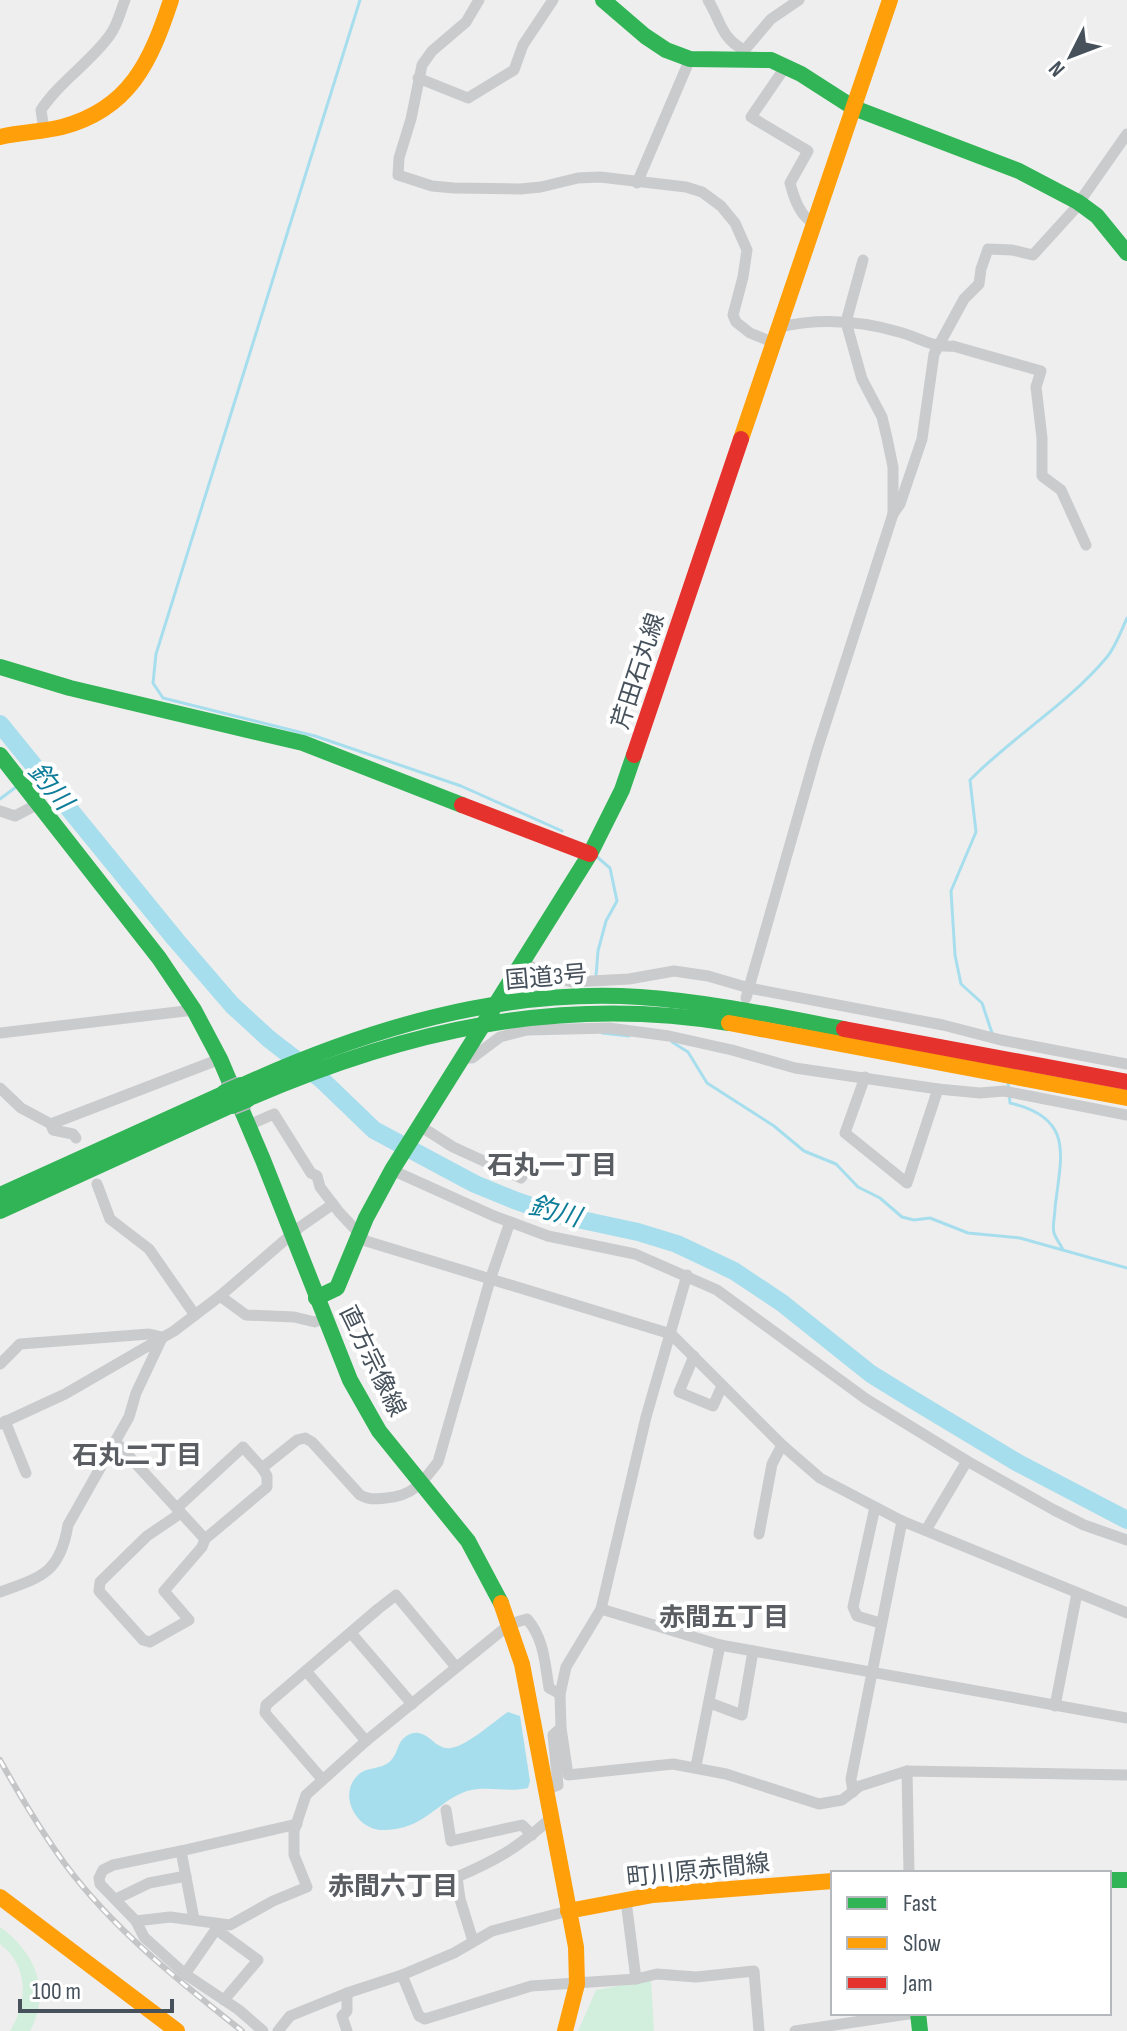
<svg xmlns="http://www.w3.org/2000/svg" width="1127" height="2031" font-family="'Sofia Sans Condensed','Noto Sans JP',sans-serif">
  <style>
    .green { fill: #d2eedd }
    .water { fill: #a7deed }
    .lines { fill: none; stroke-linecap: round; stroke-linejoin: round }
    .stream { stroke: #a7deed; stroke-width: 3 }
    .river { stroke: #a7deed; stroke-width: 18 }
    .street { stroke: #c9cbcd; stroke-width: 11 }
    .fast { stroke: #30b455; stroke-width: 16 }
    .slow { stroke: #ff9f0a; stroke-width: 16 }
    .jam { stroke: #e5322d; stroke-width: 16 }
    .rail-casing { stroke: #c4c5c7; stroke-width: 6 }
    .rail { stroke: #fff; stroke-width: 3; stroke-dasharray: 9; stroke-linecap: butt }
    .fast-bridge-casing { stroke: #b4b8be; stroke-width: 21; stroke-linecap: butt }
    .fast-bridge { stroke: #30b455; stroke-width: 18 }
    .labels { text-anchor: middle; stroke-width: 8; stroke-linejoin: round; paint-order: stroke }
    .street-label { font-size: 24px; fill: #46515b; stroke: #fff }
    .water-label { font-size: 26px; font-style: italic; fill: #0c7c99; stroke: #fff }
    .neighbourhood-label { font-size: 26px; font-weight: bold; fill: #5a5e63; stroke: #fff }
  </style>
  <rect width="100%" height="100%" fill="#efeeee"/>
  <g class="green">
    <path d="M0,1927c35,25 52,64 30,104h-20c18,-29 19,-65 -10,-87z"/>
    <polygon points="651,1980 654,2031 578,2031 596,1990"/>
  </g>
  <path class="water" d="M508,1712l12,4 10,65 -2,7c-20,5 -41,-3 -61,3 -31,11 -42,38 -82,39 -28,2 -49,-36 -26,-56 10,-8 25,-4 33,-15 7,-8 5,-18 16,-24 19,-10 26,16 43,13 16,-2 43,-27 57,-36z"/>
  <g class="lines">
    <g class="stream">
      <polyline points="360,0 156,654 153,683 163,698 315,736 461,786 562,831"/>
      <polyline points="28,777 38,770"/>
      <polyline points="0,799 16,787"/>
      <polyline points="596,856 610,868 617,901 606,921 598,951 596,976"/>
      <polyline points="602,1033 629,1036"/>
      <path d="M992,1033l-10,-30 -21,-19 -6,-29 -4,-64 25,-59 -6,-52c43,-44 97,-75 137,-123 9,-11 14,-26 20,-39"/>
      <polyline points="672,1042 688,1052 707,1083 774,1126 804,1151 836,1164 858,1187 880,1198 902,1217 914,1220 930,1218 968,1233 1020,1238 1127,1268"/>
      <path d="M1008,1082l2,21c65,15 51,53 45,105 0,8 -3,18 -1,25 2,6 7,12 9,17"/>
    </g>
    <polyline class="river" points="0,724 176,940 232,1005 269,1039 321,1079 374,1130 475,1184 514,1200 554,1214 638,1232 677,1244 734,1271 782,1303 871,1374 910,1398 1018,1463 1127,1520"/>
    <g class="street">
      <polyline points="479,0 466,22 432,51 422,65 411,119 399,158 398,175 432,186 454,188 520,189 541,187 578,178 600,177 686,187 702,192 721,206 735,223 747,250 743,277 733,315 736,322 750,333 775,343"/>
      <path d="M708,0c13,21 12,37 36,50"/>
      <polyline points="737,59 771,19 799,0"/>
      <path d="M786,66l-35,51 57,34 -18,32c4,15 10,34 25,41"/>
      <polyline points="418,78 468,98 514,70 523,45 553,0"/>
      <path d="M44,130l-3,-20c19,-29 49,-47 69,-75 8,-11 10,-23 15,-35"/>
      <polyline points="637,183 690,59"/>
      <polyline points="863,260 846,322 862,379 882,417 887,438 893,467 893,514"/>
      <path d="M780,327c39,-9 81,-6 119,5 19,5 34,16 54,14l88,25 -5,16 6,51v38l19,14 25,55"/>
      <polyline points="0,811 15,816 38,804"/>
      <polyline points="524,963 549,976 572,982 629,979 674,971 708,976 749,988 943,1025 1001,1040 1127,1064"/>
      <path d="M524,963c0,15 15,29 29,33"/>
      <polyline points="746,998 817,750 893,514 900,504 922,439 934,354 964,299 979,284 981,269 988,249 1012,250 1033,255 1073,211 1127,134"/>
      <polyline points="0,1033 194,1010"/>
      <polyline points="462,1058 472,1058 500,1037 527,1030 609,1028 669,1036 732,1050 795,1068 938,1089 980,1093 1004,1091 1127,1115"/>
      <polyline points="865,1077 845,1133 907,1183 938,1089"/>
      <polyline points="0,1088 21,1108 51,1124 220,1059"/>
      <polyline points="51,1125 53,1130 73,1134 76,1138"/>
      <polyline points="249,1125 274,1114 311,1173 317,1176 320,1187 339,1212 366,1241 671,1334 782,1445 820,1478 902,1521 1127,1613"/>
      <polyline points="420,1126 453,1147 521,1178 530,1164"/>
      <polyline points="392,1170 494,1216 548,1236 635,1254 717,1290 866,1399 967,1461 1054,1510 1084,1525 1127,1540"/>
      <polyline points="97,1184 110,1219 149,1249 195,1315"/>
      <polyline points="687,1275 646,1417 601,1609 566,1667 560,1694 561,1728 568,1775 673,1764 726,1774 819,1804 842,1800 860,1786 907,1771 1127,1775"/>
      <polyline points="220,1296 246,1315 294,1317 315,1322 325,1318"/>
      <polyline points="694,1356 679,1392 713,1406 722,1386"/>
      <polyline points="0,1364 20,1344 149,1334 162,1337"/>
      <polyline points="5,1421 26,1473"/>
      <polyline points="0,1424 65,1394 174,1331 220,1296 300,1227 333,1204"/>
      <polyline points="115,1441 205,1539"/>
      <polyline points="875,1507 853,1607 857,1616 880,1623"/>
      <path d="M177,1508l66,-61 19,21 35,-28 8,-2 7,4 48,53c9,5 15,4 26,3 27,-2 36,-15 52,-36l52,-182 20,-58"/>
      <polyline points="181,1513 147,1536 100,1582 99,1591 143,1640 150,1642 189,1620 164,1591 202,1547 205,1539 267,1487 267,1476 262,1468"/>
      <polyline points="926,1530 967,1461"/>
      <polyline points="759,1534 772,1464 782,1445"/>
      <path d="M0,1592c42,-15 60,-19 68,-67l61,-108 7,-24 26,-55"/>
      <polyline points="601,1609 720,1645 1127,1718"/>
      <polyline points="351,1633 412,1704"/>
      <polyline points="306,1671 366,1741"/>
      <polyline points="710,1703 742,1715 753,1651"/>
      <polyline points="1055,1706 1077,1593"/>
      <polyline points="696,1766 720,1645"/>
      <polyline points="907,1771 909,1873"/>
      <polyline points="322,1779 265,1713 266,1705 378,1609 396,1595 456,1667"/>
      <polyline points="545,1790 558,1785 553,1735 561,1728"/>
      <polyline points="853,1792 851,1779 902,1521"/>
      <polyline points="446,1810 451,1841 522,1825 532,1835"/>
      <polyline points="181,1851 113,1865 103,1870 99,1878 100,1884 136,1921 144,1937 185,1974 239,2010 263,2031"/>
      <polyline points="116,1899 149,1883 186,1876"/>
      <polyline points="626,1901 636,1979"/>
      <polyline points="194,1919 181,1851 297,1824"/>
      <path d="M136,1921l34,-4 60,8 43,-24 34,-14 -13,-32v-24l12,-36 60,-54 144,-117 17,-5c17,19 18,45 22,69l11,6"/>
      <polyline points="217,1930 258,1960 224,2000"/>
      <path d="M473,1941l-13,-42 -3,-22c40,-17 60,-29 93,-58"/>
      <polyline points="185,1974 219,1925"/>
      <polyline points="402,1975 419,2016 425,2019 531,1986 636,1979 657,1974 696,1977 754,1971 759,2031"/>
      <polyline points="347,1993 347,2011 342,2016 347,2031"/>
      <polyline points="278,2031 290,2016 347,1993 402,1975 454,1953 492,1931 568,1911"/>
      <polyline points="795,2031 915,2013"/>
    </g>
    <g class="fast">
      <polyline points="603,0 645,36 666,50 690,59 771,60 801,74 854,108 1019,171 1078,202 1097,216 1127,253"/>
      <polyline points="0,667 70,688 303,743 462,805"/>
      <polyline points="0,755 159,958 194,1010 220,1059 263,1160 350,1380 379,1431 468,1541 501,1603"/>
      <path d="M241,1086c125,-57 260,-98 399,-89 69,5 136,19 204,32"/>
      <path d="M247,1099c156,-68 311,-104 482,-76"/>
      <polyline points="0,1195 225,1093"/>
      <polyline points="0,1211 232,1105"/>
      <polyline points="316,1298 337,1288 366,1218 392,1170 590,854 622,790 634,755"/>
      <polyline points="1109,1880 1127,1880"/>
      <polyline points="918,2013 920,2031"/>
    </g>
    <g class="slow">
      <path d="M0,137c20,-5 42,-5 62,-10 68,-18 89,-66 109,-127"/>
      <polyline points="741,439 890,0"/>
      <polyline points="729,1023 1127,1098"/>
      <polyline points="501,1603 522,1664 576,1947 577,1984 565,2031"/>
      <polyline points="0,1897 177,2031"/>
      <polyline points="568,1911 653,1895 833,1881"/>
    </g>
    <g class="jam">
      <polyline points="634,755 741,439"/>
      <polyline points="462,805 590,854"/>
      <polyline points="844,1029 1127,1082"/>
    </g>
    <g class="rail-casing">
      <path id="rail" d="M0,1760c20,36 41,71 65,104 48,65 114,117 177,167"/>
    </g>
    <use href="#rail" class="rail"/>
    <g class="fast-bridge-casing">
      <g id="fast-bridge">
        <polyline points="225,1093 241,1086"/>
        <polyline points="232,1105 247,1099"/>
      </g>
    </g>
    <use href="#fast-bridge" class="fast-bridge"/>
  </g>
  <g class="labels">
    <g class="street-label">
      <text transform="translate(638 671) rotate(-72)" y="8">芹田石丸線</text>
      <text transform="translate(546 977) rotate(-5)" y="8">国道3号</text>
      <text transform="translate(373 1361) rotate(64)" y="8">直方宗像線</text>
      <text transform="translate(698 1870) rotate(-6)" y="8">町川原赤間線</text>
    </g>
    <g class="water-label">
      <text transform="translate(51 786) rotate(50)" y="9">釣川</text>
      <text transform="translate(555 1211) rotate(15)" y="9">釣川</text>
    </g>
    <g class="neighbourhood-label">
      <text x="552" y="1174">石丸一丁目</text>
      <text x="137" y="1464">石丸二丁目</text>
      <text x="724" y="1626">赤間五丁目</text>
      <text x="393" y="1895">赤間六丁目</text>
    </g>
  </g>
  <rect x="831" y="1871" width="280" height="144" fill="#ffffff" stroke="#b5b9bd" stroke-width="2"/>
  <rect x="847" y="1897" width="40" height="12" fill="#30b455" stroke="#b5b9bd" stroke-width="2"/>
  <text x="903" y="1911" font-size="24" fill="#46515b">Fast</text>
  <rect x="847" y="1937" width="40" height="12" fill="#ff9f0a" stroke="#b5b9bd" stroke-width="2"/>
  <text x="903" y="1951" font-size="24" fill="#46515b">Slow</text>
  <rect x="847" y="1977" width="40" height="12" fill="#e5322d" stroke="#b5b9bd" stroke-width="2"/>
  <text x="903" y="1991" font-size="24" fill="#46515b">Jam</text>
  <g transform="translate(1071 56) rotate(228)" stroke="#ffffff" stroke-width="6" paint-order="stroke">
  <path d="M0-6L14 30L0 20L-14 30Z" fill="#46515b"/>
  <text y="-12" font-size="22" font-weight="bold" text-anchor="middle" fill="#46515b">N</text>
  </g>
  <path d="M20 1999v12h152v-12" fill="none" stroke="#46515b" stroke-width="4"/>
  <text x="32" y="1999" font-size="24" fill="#46515b" stroke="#ffffff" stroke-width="6" paint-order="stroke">100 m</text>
</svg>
